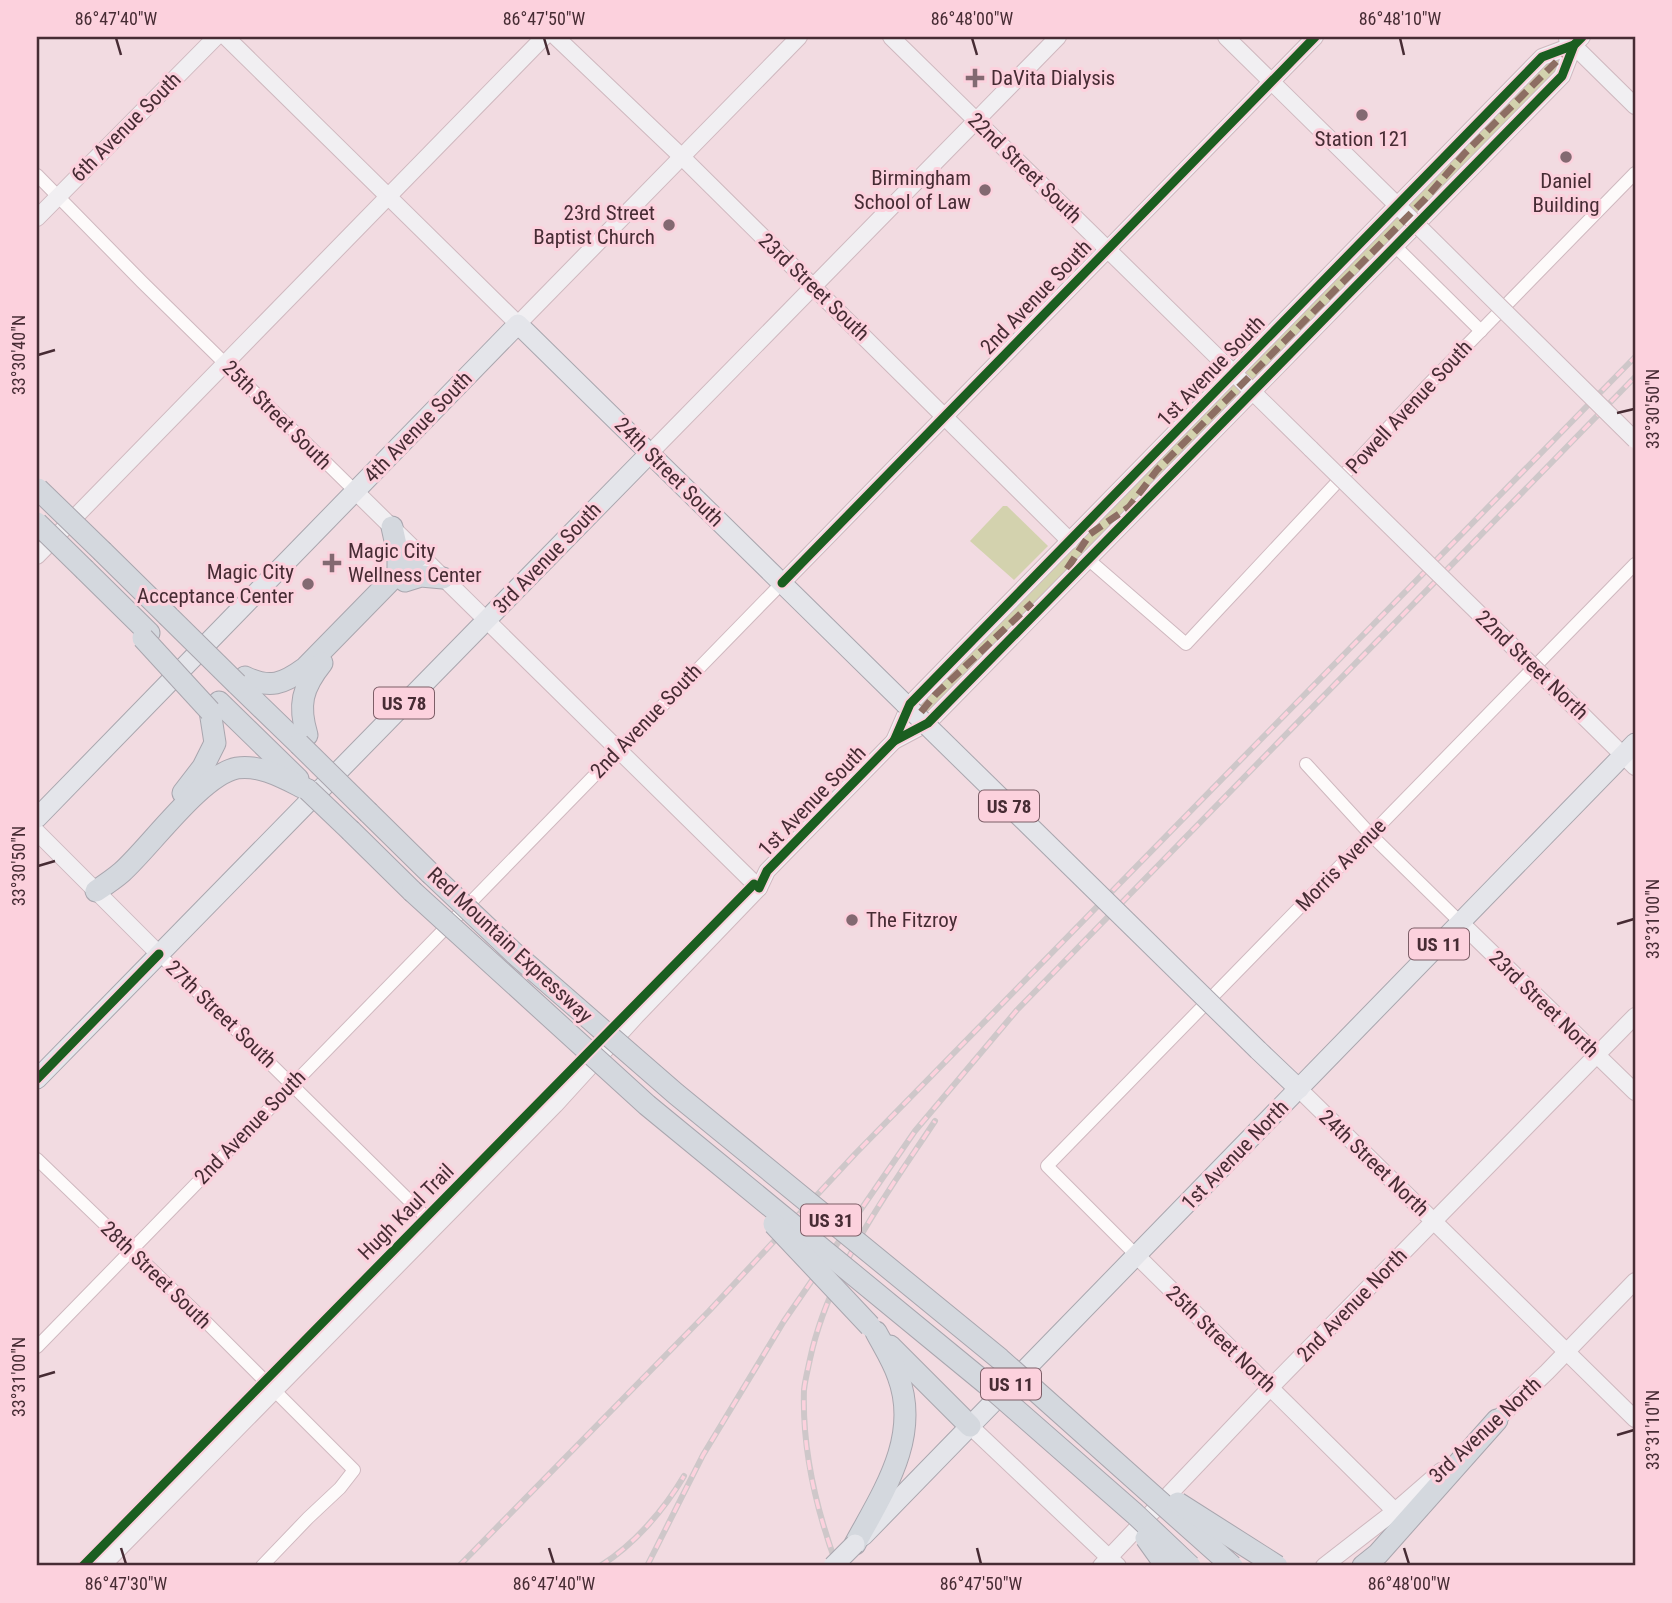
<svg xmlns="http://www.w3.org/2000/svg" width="1672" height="1603" font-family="'Roboto Condensed',sans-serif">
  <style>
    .green { fill: #d3d2ae }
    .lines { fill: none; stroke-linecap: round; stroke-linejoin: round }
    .street-casing { stroke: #cfb8bf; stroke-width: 14 }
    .secondary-casing { stroke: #cfb8bf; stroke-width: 18 }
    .primary-casing { stroke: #a9a6ae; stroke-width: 21 }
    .highway-casing { stroke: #a9a6ae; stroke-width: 23 }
    .street { stroke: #fdfafa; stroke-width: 12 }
    .secondary { stroke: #f1eff2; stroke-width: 16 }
    .primary { stroke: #e4e5ea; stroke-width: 19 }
    .highway { stroke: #d4d8de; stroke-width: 21 }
    .rail-casing { stroke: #cec7c9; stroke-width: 6 }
    .rail { stroke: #fcd1dd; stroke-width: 3.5; stroke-dasharray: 10; stroke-linecap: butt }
    .secondary-bridge-casing { stroke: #cfb8bf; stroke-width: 18; stroke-linecap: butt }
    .primary-bridge-casing { stroke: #a9a6ae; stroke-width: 21; stroke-linecap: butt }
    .highway-bridge-casing { stroke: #a9a6ae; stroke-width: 23; stroke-linecap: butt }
    .secondary-bridge { stroke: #f1eff2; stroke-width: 16 }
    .primary-bridge { stroke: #e4e5ea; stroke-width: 19 }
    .highway-bridge { stroke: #d4d8de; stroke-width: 21 }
    .quiet { stroke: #8d6e63; stroke-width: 7; stroke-dasharray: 14 7; stroke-linecap: butt }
    .cycleway-casing { stroke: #fcd1dd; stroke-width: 13 }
    .cycleway { stroke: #1b5e20; stroke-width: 9 }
    .ticks { fill: none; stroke: #472c34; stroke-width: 2.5 }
    .poi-dot { fill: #836971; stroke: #fcd1dd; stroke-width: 2.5 }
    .labels { text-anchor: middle; stroke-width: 6; stroke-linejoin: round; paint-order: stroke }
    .shield { fill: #fcd1dd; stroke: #7d5e67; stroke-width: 2 }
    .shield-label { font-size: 19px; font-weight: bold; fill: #472c34 }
    .poi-label { font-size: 21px; fill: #472c34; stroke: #fcd1dd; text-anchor: start }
    .street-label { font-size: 21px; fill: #472c34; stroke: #fcd1dd }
    .neatline { fill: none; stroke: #472c34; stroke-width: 2.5 }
    .ticks-label { font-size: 18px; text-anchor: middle; fill: #472c34 }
  </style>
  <rect width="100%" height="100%" fill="#f2dbe1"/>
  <g class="green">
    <polygon points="1560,59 1557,73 935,709 905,729 914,709 1547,63"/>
    <polygon points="1003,506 1007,506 1048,546 1014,580 970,541"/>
  </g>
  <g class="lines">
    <g class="street-casing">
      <g id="street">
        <polyline points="37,175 142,282 356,492"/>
        <polyline points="1395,246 1481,331"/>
        <polyline points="1089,560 1186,644 1426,387 1635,173"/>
        <polyline points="1306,764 1371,835 1460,922"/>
        <polyline points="159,954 435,1226"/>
        <polyline points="37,1159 198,1314 354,1470 340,1488 308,1518 262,1566"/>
        <polyline points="1137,1256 1047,1166 1635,564"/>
        <polyline points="37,1347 782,583"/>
      </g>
    </g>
    <g class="secondary-casing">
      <g id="secondary">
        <polyline points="226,37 518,324 799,37"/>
        <polyline points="556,37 682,157 1070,541"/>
        <polyline points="891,37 1311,449"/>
        <polyline points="1226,37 1403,211"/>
        <polyline points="1567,39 1635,106"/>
        <polyline points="37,218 216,37"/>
        <polyline points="650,453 1058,37"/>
        <polyline points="356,492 759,888"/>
        <polyline points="37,556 544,37"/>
        <polyline points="782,583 1315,37"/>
        <polyline points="1558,691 1635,767"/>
        <polyline points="894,741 910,704 1542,57 1574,45"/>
        <polyline points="37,832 159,954"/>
        <polyline points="1460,922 1635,1092"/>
        <polyline points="1299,1089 1635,1419"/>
        <polyline points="1137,1256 1395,1511"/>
        <polyline points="970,1426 1118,1566"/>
        <polyline points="1488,1428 1547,1372 1635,1281"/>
        <polyline points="102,1566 555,1105 636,1016 759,888 767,871 894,741 928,723 1562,76 1574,45 1582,37"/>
        <polyline points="1101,1566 1270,1388 1635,1016"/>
        <polyline points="1324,1566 1395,1511 1441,1471"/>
      </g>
    </g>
    <g class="primary-casing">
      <g id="primary">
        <polyline points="37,818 518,324 905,704"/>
        <polyline points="1258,1050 1299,1089"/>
        <polyline points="37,1079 650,453"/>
        <polyline points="863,1536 1635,743"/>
      </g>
    </g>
    <g class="highway-casing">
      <g id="highway">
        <polyline points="392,527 398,554 398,573"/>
        <polyline points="103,552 167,615"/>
        <polyline points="85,570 149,633"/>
        <polyline points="405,581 421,576 443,578"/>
        <path d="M245,677c25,12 38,7 60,-9l93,-95 21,-18"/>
        <polyline points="237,684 299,744"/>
        <polyline points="219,702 298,779"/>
        <path d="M307,735c-9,-30 -5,-47 15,-72"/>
        <polyline points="183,793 203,767 215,743 210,711"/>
        <polyline points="369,813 430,873"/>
        <polyline points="351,831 412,891"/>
        <path d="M96,891c9,-6 18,-12 26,-19 29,-26 79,-97 115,-104 24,-4 50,12 71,22"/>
        <polyline points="890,1346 970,1426"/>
        <path d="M855,1544c28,-52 66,-107 43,-168 -5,-15 -14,-29 -22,-44"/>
        <polyline points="1363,1566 1378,1554 1497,1420"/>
      </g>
    </g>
    <use href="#street" class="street"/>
    <use href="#secondary" class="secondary"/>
    <use href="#primary" class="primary"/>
    <use href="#highway" class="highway"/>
    <g class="rail-casing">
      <g id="rail">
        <polyline points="459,1566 709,1311 856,1153 1635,357"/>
        <path d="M600,1566c34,-21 64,-56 84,-90"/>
        <polyline points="647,1566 703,1455 784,1321 915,1131 1017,1010 1635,377"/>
        <path d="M837,1566c-21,-57 -35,-115 -33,-176 1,-10 4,-21 6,-31 19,-88 76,-164 125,-238"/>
      </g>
    </g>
    <use href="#rail" class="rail"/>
    <g class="secondary-bridge-casing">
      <g id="secondary-bridge">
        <polyline points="1403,211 1635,440"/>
        <polyline points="1311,449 1558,691"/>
      </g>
    </g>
    <g class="primary-bridge-casing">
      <g id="primary-bridge">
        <polyline points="905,704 1258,1050"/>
        <polyline points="833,1566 855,1544"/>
      </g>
    </g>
    <g class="highway-bridge-casing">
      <g id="highway-bridge">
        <polyline points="38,489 103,552"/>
        <polyline points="37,523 85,570"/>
        <polyline points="167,615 237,684"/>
        <polyline points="143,638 210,711"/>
        <polyline points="299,744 369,813"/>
        <polyline points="308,790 351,831"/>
        <polyline points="430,873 514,953 676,1094 1000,1359 1232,1566"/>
        <polyline points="412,891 647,1105 989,1386 1135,1514 1190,1566"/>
        <polyline points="774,1224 870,1326"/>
        <polyline points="1178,1503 1277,1566"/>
        <polyline points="1146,1538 1166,1566"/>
      </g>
    </g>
    <use href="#secondary-bridge" class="secondary-bridge"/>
    <use href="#primary-bridge" class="primary-bridge"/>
    <use href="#highway-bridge" class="highway-bridge"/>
    <g class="quiet">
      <polyline points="1067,569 1090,534 1129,507 1157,470 1425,199 1465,153 1566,52"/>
      <polyline points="921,712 935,695 1032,603"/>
    </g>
    <g class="cycleway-casing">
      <g id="cycleway">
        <polyline points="782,583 1315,37"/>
        <polyline points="894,741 910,704 1542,57 1574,45"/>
        <polyline points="759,888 767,871 894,741 928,723 1562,76 1574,45 1582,37"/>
        <polyline points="37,1079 159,954"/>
        <polyline points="83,1566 754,884"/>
      </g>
    </g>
    <use href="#cycleway" class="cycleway"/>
  </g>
  <path class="ticks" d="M116,38l5,17M544,38l5,17M972,38l5,17M1400,38l4,17M38,355l17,-5M1617,413l17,-4M38,866l17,-5M1617,924l17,-5M38,1377l17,-5M1617,1435l17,-5M121,1548l5,16M549,1548l5,16M977,1548l4,16M1404,1548l5,16"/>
  <g class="poi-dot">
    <path d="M971.5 67.5h7v7h7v7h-7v7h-7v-7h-7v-7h7z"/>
    <circle cx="1362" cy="115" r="7"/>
    <circle cx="1566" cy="157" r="7"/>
    <circle cx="985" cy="190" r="7"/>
    <circle cx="669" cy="225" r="7"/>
    <path d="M328.5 552.5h7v7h7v7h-7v7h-7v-7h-7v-7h7z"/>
    <circle cx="308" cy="584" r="7"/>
    <circle cx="852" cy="920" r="7"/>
  </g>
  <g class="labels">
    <g class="shield">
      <rect x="374" y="687.5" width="60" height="31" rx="5"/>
      <rect x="979" y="790.5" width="60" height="31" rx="5"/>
      <rect x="1409" y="928.5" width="60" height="31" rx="5"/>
      <rect x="801" y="1204.5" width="60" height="31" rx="5"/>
      <rect x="981" y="1368.5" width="60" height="31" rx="5"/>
    </g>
    <g class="shield-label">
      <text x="404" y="710">US 78</text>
      <text x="1009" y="813">US 78</text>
      <text x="1439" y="951">US 11</text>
      <text x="831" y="1227">US 31</text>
      <text x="1011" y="1391">US 11</text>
    </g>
    <g class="poi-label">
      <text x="991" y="85">DaVita Dialysis</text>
      <text x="1362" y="146" text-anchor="middle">Station 121</text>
      <text x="971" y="185" text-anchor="end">Birmingham<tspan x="971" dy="24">School of Law</tspan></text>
      <text x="1566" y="188" text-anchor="middle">Daniel<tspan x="1566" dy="24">Building</tspan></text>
      <text x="655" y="220" text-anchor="end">23rd Street<tspan x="655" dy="24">Baptist Church</tspan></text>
      <text x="348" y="558">Magic City<tspan x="348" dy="24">Wellness Center</tspan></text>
      <text x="294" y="579" text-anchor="end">Magic City<tspan x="294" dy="24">Acceptance Center</tspan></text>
      <text x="866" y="927">The Fitzroy</text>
    </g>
    <g class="street-label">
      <text transform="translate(126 127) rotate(-45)" y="7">6th Avenue South</text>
      <text transform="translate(1025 168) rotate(44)" y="7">22nd Street South</text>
      <text transform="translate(814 287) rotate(44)" y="7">23rd Street South</text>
      <text transform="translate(1036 297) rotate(-46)" y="7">2nd Avenue South</text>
      <text transform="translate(1211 371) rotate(-46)" y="7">1st Avenue South</text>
      <text transform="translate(1409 407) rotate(-47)" y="7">Powell Avenue South</text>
      <text transform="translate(277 415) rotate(45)" y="7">25th Street South</text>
      <text transform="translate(418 427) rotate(-46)" y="7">4th Avenue South</text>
      <text transform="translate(669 472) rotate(45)" y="7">24th Street South</text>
      <text transform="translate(547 558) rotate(-46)" y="7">3rd Avenue South</text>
      <text transform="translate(1532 665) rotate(44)" y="7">22nd Street North</text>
      <text transform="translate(646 721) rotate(-46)" y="7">2nd Avenue South</text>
      <text transform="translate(812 801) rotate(-46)" y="7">1st Avenue South</text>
      <text transform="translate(1341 865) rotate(-46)" y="7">Morris Avenue</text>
      <text transform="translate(510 945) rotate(43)" y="7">Red Mountain Expressway</text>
      <text transform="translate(1544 1004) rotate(44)" y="7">23rd Street North</text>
      <text transform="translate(221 1014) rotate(44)" y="7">27th Street South</text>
      <text transform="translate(250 1127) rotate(-46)" y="7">2nd Avenue South</text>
      <text transform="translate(1235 1155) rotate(-46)" y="7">1st Avenue North</text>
      <text transform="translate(1374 1163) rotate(44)" y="7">24th Street North</text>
      <text transform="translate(406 1212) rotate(-45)" y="7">Hugh Kaul Trail</text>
      <text transform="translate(156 1275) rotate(44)" y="7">28th Street South</text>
      <text transform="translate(1352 1305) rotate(-46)" y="7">2nd Avenue North</text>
      <text transform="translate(1221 1339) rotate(44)" y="7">25th Street North</text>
      <text transform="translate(1485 1430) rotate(-43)" y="7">3rd Avenue North</text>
    </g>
  </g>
  <rect width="1672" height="1603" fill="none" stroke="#fcd1dd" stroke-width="77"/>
  <rect x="38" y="38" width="1596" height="1526" class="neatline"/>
  <g class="ticks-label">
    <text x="116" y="25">86°47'40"W</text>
    <text x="544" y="25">86°47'50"W</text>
    <text x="972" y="25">86°48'00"W</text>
    <text x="1400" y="25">86°48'10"W</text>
    <text transform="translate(19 355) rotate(-90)" y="6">33°30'40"N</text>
    <text transform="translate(1653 409) rotate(-90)" y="6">33°30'50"N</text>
    <text transform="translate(19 866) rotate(-90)" y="6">33°30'50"N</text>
    <text transform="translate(1653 919) rotate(-90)" y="6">33°31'00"N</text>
    <text transform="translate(19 1377) rotate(-90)" y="6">33°31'00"N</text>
    <text transform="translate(1653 1430) rotate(-90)" y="6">33°31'10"N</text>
    <text x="126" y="1590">86°47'30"W</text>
    <text x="554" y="1590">86°47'40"W</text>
    <text x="981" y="1590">86°47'50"W</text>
    <text x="1409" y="1590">86°48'00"W</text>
  </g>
</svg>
